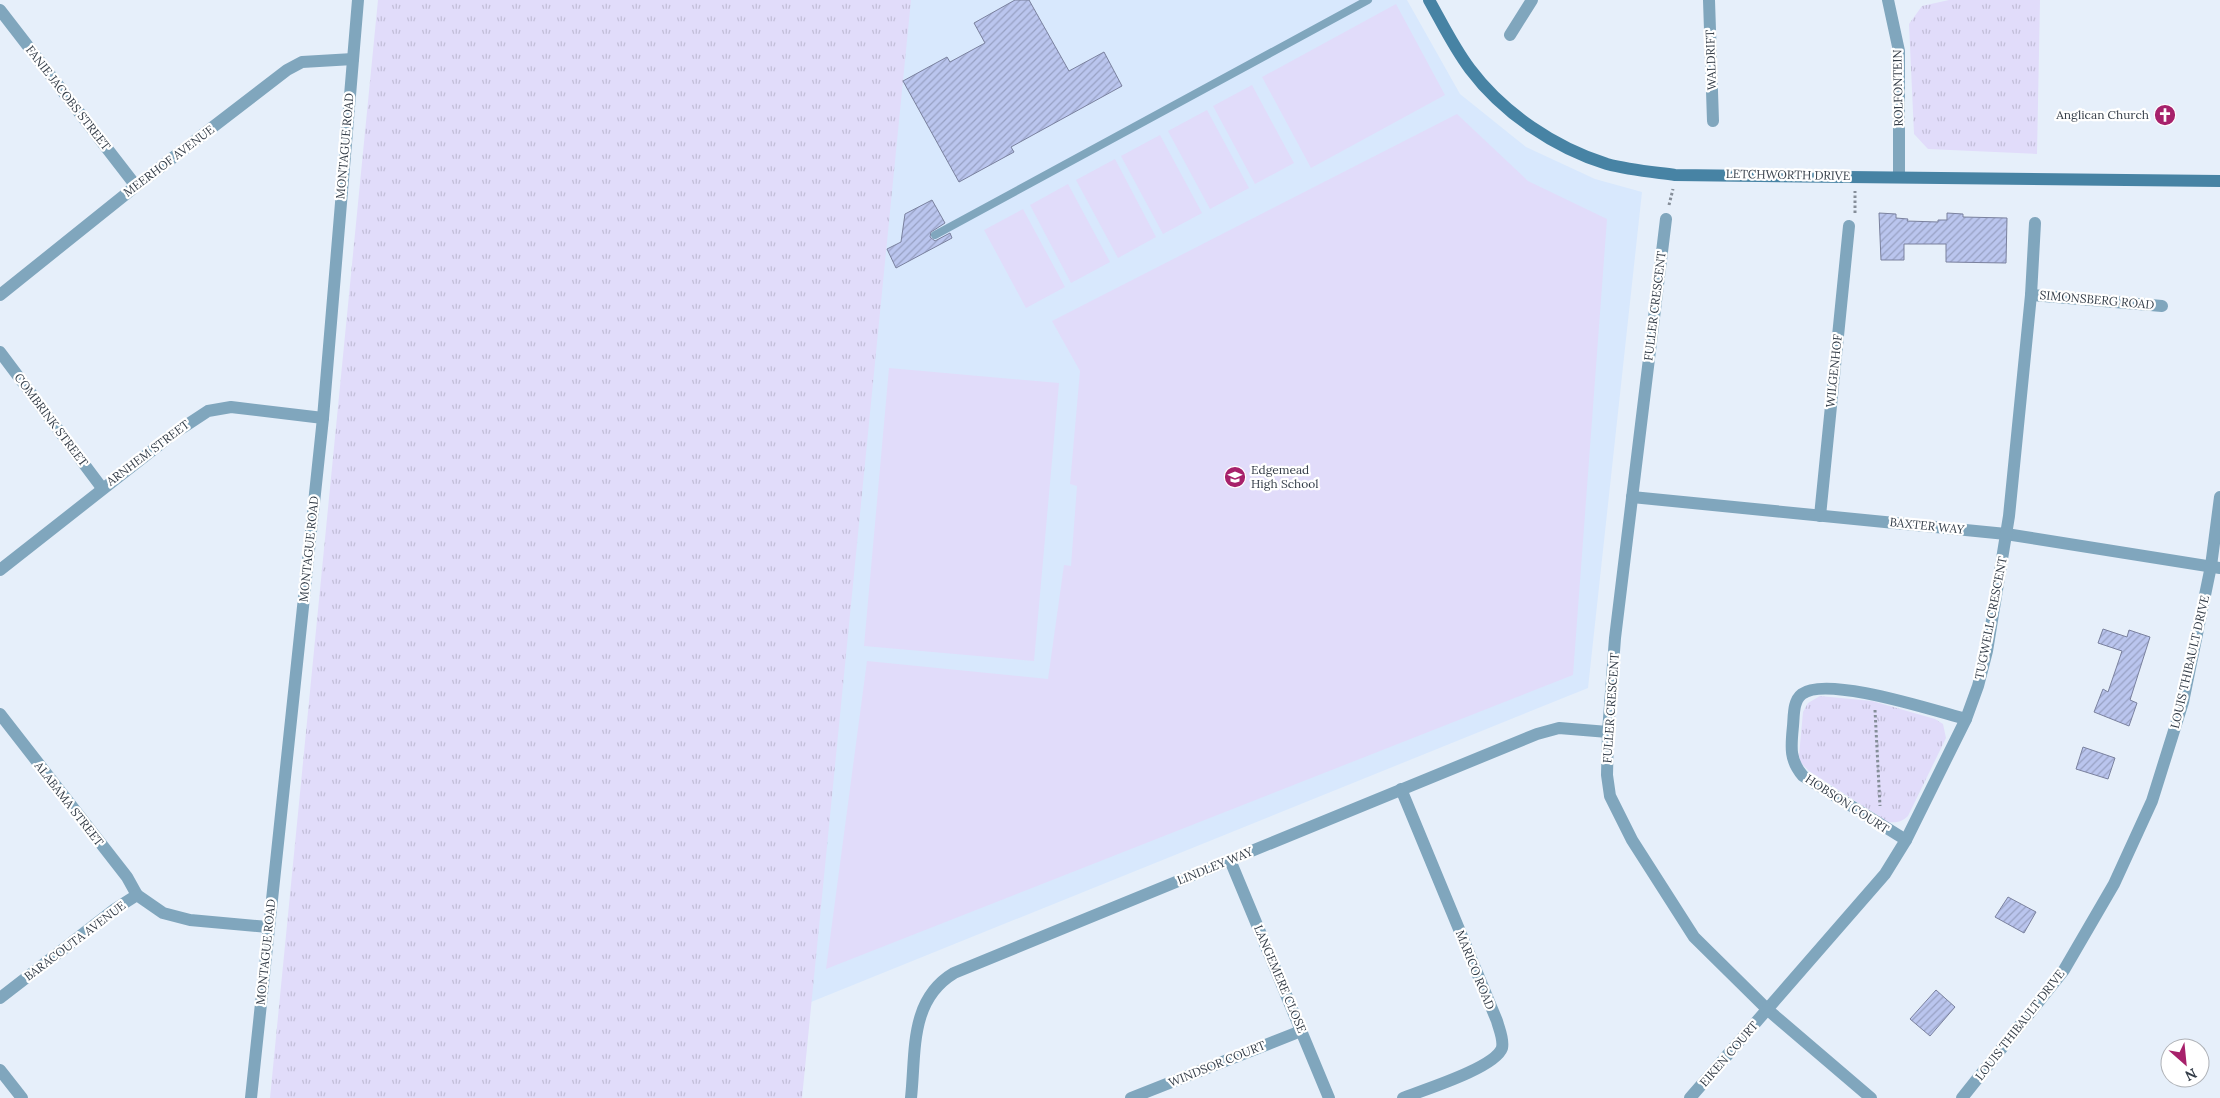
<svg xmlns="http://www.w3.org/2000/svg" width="2220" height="1098" font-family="Lora,serif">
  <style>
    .built { fill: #d8e8fd }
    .park { fill: url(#park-tufts) }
    .garden { fill: #e1dcfa }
    .building { fill: url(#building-hatch); stroke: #7a819e }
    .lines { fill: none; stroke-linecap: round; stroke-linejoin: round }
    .path { stroke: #858e99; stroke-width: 3; stroke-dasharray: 2.5 2.5; stroke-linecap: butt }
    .lane { stroke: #80a6bd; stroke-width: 8 }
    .street { stroke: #80a6bd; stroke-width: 12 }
    .secondary { stroke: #4783a4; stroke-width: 12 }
    .labels { text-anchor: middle; stroke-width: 4.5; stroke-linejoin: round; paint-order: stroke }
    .street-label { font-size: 12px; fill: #343d48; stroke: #fff }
    .poi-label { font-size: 12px; fill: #343d48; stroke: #fff; text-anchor: end }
  </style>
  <defs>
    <pattern id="park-tufts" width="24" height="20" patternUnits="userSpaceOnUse" patternTransform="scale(1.25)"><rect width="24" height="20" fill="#e1dcfa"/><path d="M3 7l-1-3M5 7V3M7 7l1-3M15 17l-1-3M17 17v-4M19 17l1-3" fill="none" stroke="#c2bed8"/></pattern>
    <pattern id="building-hatch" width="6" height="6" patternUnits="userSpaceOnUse" patternTransform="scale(1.25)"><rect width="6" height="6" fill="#bac5ee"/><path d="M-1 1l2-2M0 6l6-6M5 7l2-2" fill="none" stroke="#98a1c3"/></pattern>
  </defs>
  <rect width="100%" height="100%" fill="#e6effa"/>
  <polygon class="built" points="905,0 1407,0 1460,94 1526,147 1595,179 1642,192 1588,688 811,1002 877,265"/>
  <g class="park">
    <polygon points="378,0 911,0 802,1098 270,1098"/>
    <polygon points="1949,0 2040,0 2037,154 1928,149 1914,134 1909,24 1922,6"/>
    <path d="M1820,696l52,5 63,18 8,5 3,14 -38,78c-6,6 -12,7 -20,6l-79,-51 -8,-8 -2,-7 4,-44 5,-9z"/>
  </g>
  <g class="garden">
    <polygon points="1396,4 1445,95 1311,168 1262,77"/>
    <polygon points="1252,85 1294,163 1255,184 1213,106"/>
    <polygon points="1207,110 1249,188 1210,209 1168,131"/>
    <polygon points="1457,114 1528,181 1607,219 1573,675 826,969 867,661 1048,679 1064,565 1071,566 1077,486 1070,484 1080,371 1052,321"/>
    <polygon points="1160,135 1202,213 1163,234 1121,156"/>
    <polygon points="1115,159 1156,237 1118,258 1076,180"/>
    <polygon points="1068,184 1110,262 1071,283 1030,205"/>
    <polygon points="1023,209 1065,287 1026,308 984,230"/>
    <polygon points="889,368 1059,383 1034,661 864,646"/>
  </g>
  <g class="building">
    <polygon points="1015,0 1029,0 1069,71 1104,52 1122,86 1011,147 1014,152 959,182 903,81 947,57 950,62 985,43 974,23"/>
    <polygon points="932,200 945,223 931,232 930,237 935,241 950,233 952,238 896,268 887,249 901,242 905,214"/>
    <polygon points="1879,213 1896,214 1896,218 1908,219 1907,221 1938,222 1938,220 1947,220 1947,213 1963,214 1963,217 2007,218 2006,263 1946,262 1946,244 1904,244 1904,260 1881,260"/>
    <polygon points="2103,629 2127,637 2129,630 2150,637 2130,700 2137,703 2129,726 2094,712 2103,689 2108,692 2122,651 2098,643"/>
    <polygon points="2083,747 2115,758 2108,779 2076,769"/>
    <polygon points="2008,897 2036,912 2024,933 1995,917"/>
    <polygon points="1936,990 1955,1007 1930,1036 1910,1019"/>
  </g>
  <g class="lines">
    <g class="path">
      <polyline points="1669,205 1673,189"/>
      <polyline points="1855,213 1855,191"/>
      <polyline points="1875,710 1880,806"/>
    </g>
    <polyline class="lane" points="935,235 1368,0"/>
    <g class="street">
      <polyline points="1709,0 1713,121"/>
      <polyline points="1888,0 1899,51 1899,176"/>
      <polyline points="0,10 136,186"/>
      <polyline points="1510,35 1532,0"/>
      <polyline points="1666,219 1615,638 1608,732 1607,775 1610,796 1632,840 1694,937 1768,1010 1871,1098"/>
      <polyline points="0,295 136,186 287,70 302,62 353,59"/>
      <polyline points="2031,295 2162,306"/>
      <polyline points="0,352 102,488"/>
      <polyline points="1632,497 2006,534 2220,568"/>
      <polyline points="1820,516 1849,226"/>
      <polyline points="0,570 173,434 208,411 231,407 323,418"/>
      <polyline points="0,714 127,877 137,895"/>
      <path d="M1401,789l96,232c2,8 7,18 5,27 -7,20 -79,42 -99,50"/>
      <path d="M1906,840l-103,-64c-14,-16 -12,-30 -10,-50 1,-11 0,-25 9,-32 24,-19 133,17 164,25"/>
      <polyline points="1230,860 1329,1098"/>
      <polyline points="0,998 115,909 137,895 163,913 190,920 268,927"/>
      <polyline points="0,1070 22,1098"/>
      <polyline points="251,1098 323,418 358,0"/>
      <path d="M911,1098c5,-46 -2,-98 43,-125l583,-239 22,-6 49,4"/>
      <polyline points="1131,1098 1301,1031"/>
      <polyline points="1690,1098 1885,874 1906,840 1966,719 1978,686 1987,651 2009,516 2031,295 2035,223"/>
      <polyline points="1962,1098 2064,970 2114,884 2152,801 2183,702 2211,566 2220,497"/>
    </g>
    <path class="secondary" d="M1429,0c13,23 25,48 41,69 33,44 85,79 137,95 22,6 46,8 68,11l545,6"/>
  </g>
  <defs>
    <g id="church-disc" transform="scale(1.125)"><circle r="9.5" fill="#a7216b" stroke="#fff"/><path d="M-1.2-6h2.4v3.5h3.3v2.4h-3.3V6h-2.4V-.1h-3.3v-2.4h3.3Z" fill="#fff"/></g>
    <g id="school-disc" transform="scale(1.125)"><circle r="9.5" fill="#a7216b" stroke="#fff"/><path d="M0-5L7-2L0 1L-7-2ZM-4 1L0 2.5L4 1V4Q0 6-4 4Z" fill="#fff"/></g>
  </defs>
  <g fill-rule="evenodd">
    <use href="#church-disc" x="2165" y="115"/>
    <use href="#school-disc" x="1235" y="477"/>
  </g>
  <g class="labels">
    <g class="street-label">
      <text transform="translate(1711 60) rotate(-92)" y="4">WALDRIFT</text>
      <text transform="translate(1898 88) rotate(-91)" y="4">ROLFONTEIN</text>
      <text transform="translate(68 98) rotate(52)" y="4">FANIE JACOBS STREET</text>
      <text transform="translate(345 146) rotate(-85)" y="4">MONTAGUE ROAD</text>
      <text transform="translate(169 161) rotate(-37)" y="4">MEERHOF AVENUE</text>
      <text transform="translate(1788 175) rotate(1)" y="4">LETCHWORTH DRIVE</text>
      <text transform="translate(2097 300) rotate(5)" y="4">SIMONSBERG ROAD</text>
      <text transform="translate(1655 306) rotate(-83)" y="4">FULLER CRESCENT</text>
      <text transform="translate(1834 371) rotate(-84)" y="4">WILGENHOF</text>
      <text transform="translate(51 420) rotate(53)" y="4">COMBRINK STREET</text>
      <text transform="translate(148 453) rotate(-37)" y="4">ARNHEM STREET</text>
      <text transform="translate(1927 526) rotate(6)" y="4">BAXTER WAY</text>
      <text transform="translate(309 549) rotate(-84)" y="4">MONTAGUE ROAD</text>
      <text transform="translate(1991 618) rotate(-79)" y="4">TUGWELL CRESCENT</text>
      <text transform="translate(2190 662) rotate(-77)" y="4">LOUIS THIBAULT DRIVE</text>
      <text transform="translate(1611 708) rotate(-86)" y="4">FULLER CRESCENT</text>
      <text transform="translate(69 804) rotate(52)" y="4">ALABAMA STREET</text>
      <text transform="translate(1847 804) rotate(33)" y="4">HOBSON COURT</text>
      <text transform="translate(1215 866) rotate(-22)" y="4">LINDLEY WAY</text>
      <text transform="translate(75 941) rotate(-37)" y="4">BARACOUTA AVENUE</text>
      <text transform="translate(266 952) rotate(-84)" y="4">MONTAGUE ROAD</text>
      <text transform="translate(1475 970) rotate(68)" y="4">MARICO ROAD</text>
      <text transform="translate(1280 979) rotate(67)" y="4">LANGEMERE CLOSE</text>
      <text transform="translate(2020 1025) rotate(-52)" y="4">LOUIS THIBAULT DRIVE</text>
      <text transform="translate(1729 1054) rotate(-49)" y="4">EIKEN COURT</text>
      <text transform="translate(1217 1064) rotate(-22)" y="4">WINDSOR COURT</text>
    </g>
    <g class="poi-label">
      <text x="2149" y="119">Anglican Church</text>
      <text x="1251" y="474" text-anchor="start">Edgemead<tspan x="1251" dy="14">High School</tspan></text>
    </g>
  </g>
  <g transform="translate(2185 1063) rotate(153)"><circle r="24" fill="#ffffff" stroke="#aeb1b6"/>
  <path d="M0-4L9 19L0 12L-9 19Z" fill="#a7216b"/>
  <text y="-8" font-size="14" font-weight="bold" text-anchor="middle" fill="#343d48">N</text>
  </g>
</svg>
